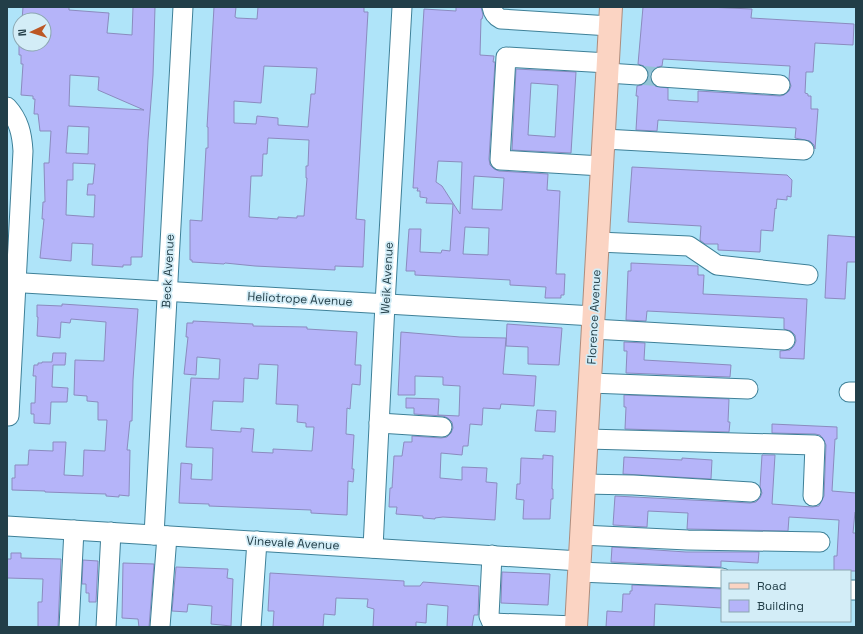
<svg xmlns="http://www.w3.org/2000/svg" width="863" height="634" font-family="'Space Grotesk',sans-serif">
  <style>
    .building { fill: #b5b4f9; stroke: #8b8bbf; fill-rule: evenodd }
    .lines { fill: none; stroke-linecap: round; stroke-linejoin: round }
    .minor-tunnel { stroke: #93c3d6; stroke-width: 19; stroke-dasharray: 19 10; stroke-linecap: butt }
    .minor-casing { stroke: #3e8098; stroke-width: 21 }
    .major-casing { stroke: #ae8d7e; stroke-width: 24 }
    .minor { stroke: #fff; stroke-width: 19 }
    .major { stroke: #fbd4c3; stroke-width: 22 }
    .labels { text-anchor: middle; stroke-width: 3.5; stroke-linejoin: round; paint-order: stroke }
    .street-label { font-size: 12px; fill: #223e48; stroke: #d3edf7 }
  </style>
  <rect width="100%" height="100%" fill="#afe4f9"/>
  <g class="building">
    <path d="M23,7h46v3l40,3 -2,20 25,2 1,-28h22l-2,68 -5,65 -6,117h-11v8h-8v2l-31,-2 1,-21 -21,-1 -1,18 -31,-3 4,-39h-2l1,-17h2l-1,-39h5l2,-32h-11l-2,-17h-4l1,-15h-2v-3l-12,-1 2,-31h-2v-9h-2v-11h25v-24h-22zM70,75l29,2 -1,13 46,20 -75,-4zM68,126l21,1 -1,27 -22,-1zM73,163l22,1 -2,20h-5l-1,11h8l-1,22 -28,-2 1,-35h6z"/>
    <path d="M214,7h22l-1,10 2,1 20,1 1,-12h106v5h4l-12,207 9,1 -2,47 -28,-1v4l-80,-4 -30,-3 -1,1 -32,-2v-2h-2v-40l12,1 4,-73h2v-21h-1zM264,66l53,2 -2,26h-4l-3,33 -30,-2v-7l-21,-2 -1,8 -22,-1v-22l27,2zM268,138l41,2 -1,26h-2v12h1l-3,38h-7v2l-19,-1v2l-29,-2 2,-41h11l1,-22h4z"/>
    <path d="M456,7h25l2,8 -1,4h-1l-1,36 14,1 -1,6h2l-6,97 1,6 4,4 5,2 49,3 -1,16 13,1 -4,83h9l-1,21h-3v3h-16l1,-11 -36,-2v-5l-95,-5v-4h-9l3,-42h12l-1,23 21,1 1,-3 8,1 3,-47 -27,-1 1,-5 -7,-1v-6h-3l1,-3h-5l11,-179 32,2zM438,161l24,1 -2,52 -18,-28 -6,-4zM474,176l30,2 -2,32 -30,-1zM465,227l24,1 -1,27 -25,-1z"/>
    <path d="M643,7h64l45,2 -1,9 103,6 -1,21 -38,-2 -2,29h-7l-1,21 3,1v2h3v13h7l-3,40 -1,-4 -4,-4 -15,-3 1,-10 -138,-8 -1,11 -21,-1 2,-34h-2l1,-10 5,-1 5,-4 2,-6 -1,-5 -4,-4 -6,-2zM663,59l127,7 -1,13 2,7 -2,5 -5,4 -4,1 -82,-5v11l-30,-2v-12l-13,-2 -4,-4 -1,-5 2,-6 5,-4 5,-1z"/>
    <path d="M516,69l60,3 -5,81 -59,-3zM531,83l27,2 -3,52 -27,-2z"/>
    <polygon points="632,167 787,175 792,180 791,197 787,196 787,200 777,199 776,209 775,208 773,231 761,230 760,252 718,250 718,244 705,244 700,240 701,226 628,222"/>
    <polygon points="828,235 856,237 856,262 847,262 845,299 825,298"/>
    <polygon points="631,263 698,266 698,275 704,275 703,294 807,299 804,359 780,358 780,351 790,350 794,346 796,341 795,335 791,331 784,329 784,318 647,311 646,321 626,320 628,271 631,271"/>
    <polygon points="62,304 138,309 133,380 132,421 130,421 127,450 130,450 129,496 119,495 119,497 106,496 106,494 45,492 45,491 12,490 12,478 15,478 15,465 28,465 29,450 53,451 53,442 66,442 64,475 83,476 84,450 105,451 107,420 98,420 98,402 87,401 87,396 74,395 75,360 104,361 106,322 71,319 70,323 61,322 60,338 37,336 38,317 37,317 37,305 62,306"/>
    <path d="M193,321l60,3v2l54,1v2l50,3 -2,33h6l-1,20 -8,-1 -2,25 -3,-1 -1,26 8,1 -2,34h2l-1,13 -5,-1 -1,34 -36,-2v-3l-102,-4v-2l-30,-1 2,-40 11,1 -1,15 21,1 1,-32 -27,-1 5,-69 28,1 1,-20 -23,-2 -1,18 -12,-1 4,-37h-2l1,-14h6zM259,364l19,1 -2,39 22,1 -1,17 9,1v4h8l-2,24 -39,-2v4l-21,-1 2,-23 -13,-1v4l-30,-2 2,-29 30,1 1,-24 14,1z"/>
    <polygon points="507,324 562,328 559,365 528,364 528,347 506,346"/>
    <polygon points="401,332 460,337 506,338 503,374 536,376 534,406 501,404 500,409 483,408 482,425 470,424 468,446 463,446 462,455 441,453 440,478 462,480 462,467 487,468 486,482 497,483 495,520 443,517 435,518 435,519 423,518 423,516 396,514 397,507 389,507 390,488 392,488 394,456 402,456 404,442 412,442 412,436 441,438 447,437 451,433 453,428 452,422 448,418 443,416 414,414 414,408 406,408 406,398 439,399 438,415 459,416 460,386 443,385 443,377 415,376 415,395 398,395"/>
    <polygon points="624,342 645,343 644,360 731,365 730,377 626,373 627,351 624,351"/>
    <polygon points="53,353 66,353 65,365 53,365 52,387 68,388 67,402 51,402 50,424 34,423 34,414 31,414 31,403 35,403 36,376 33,376 34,365 38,365 38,363 42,363 42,362 52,362"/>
    <polygon points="624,395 729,399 728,422 730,422 729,432 625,429 626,407 624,407"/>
    <polygon points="537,410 556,411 555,432 535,431"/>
    <polygon points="772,424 837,427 837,439 835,439 832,491 856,493 856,512 855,512 853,533 856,533 856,571 834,571 834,556 837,556 839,520 789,517 788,531 687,529 688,513 648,511 647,527 613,525 615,496 750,503 756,502 760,498 762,493 760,487 762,455 775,455 772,504 812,507 819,506 824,496 826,445 824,440 820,435 815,434 772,433"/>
    <polygon points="543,455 553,456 552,489 553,489 553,499 551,499 550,519 523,519 524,500 516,499 517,484 520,484 521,458 543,459"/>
    <polygon points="624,457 682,460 682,458 712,460 711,479 623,474"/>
    <polygon points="612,547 686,552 759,552 758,563 721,561 721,567 611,562"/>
    <polygon points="11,553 21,553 21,558 61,559 58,627 38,627 38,602 42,602 43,579 7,578 7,559 11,559"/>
    <polygon points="83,560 98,561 96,602 89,602 89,593 86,593 86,584 82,584"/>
    <polygon points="123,563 154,564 149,627 139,627 138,619 122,618"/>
    <polygon points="176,567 228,569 227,578 233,579 231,626 211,624 212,606 188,604 187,612 172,611"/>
    <polygon points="502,572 550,574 548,605 501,603"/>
    <polygon points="270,573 404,581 404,586 420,586 423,582 479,586 478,615 474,615 472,627 447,627 448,606 427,604 426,623 416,622 416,627 373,627 374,609 367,607 368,599 336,598 335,615 324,614 323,627 273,627 274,611 268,611"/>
    <polygon points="632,585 722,589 722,608 655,604 654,627 606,627 607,611 622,612 623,594 630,594 630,591 632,591"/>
  </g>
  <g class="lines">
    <polyline class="minor-tunnel" points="638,75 661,77"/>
    <g class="minor-casing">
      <g id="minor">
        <path d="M492,7c1,6 3,9 9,12l109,7"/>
        <polyline points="607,73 638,75"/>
        <polyline points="661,77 780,85"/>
        <path d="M7,107c12,13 15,27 16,44l-14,265"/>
        <polyline points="604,139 804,150"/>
        <polyline points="602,166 500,160 506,57 608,63"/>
        <polyline points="598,242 689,246 717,265 808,275"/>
        <polyline points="7,282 594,316"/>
        <polyline points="593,329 785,340"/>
        <polyline points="590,383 748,389"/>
        <polyline points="849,392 856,392"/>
        <polyline points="379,423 442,427"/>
        <polyline points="587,439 815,445 813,496"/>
        <polyline points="584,484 633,485 751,492"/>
        <polyline points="7,526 580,561"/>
        <polyline points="154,535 183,7"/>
        <polyline points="581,535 688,540 820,542"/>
        <polyline points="373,548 385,304 402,7"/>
        <polyline points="492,555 489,616 494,627"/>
        <polyline points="579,572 722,578"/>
        <polyline points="850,590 856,590"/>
        <polyline points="492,623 576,626"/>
        <polyline points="69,627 74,530"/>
        <polyline points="106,627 111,532"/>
        <polyline points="160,627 167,536"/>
        <polyline points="251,627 257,541"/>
      </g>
    </g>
    <g class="major-casing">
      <polyline id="major" points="576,627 611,7"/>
    </g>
    <use href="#minor" class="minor"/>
    <use href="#major" class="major"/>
  </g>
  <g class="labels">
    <g class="street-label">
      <text transform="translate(168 271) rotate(-87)" y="4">Beck Avenue</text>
      <text transform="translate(387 278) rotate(-87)" y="4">Weik Avenue</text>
      <text transform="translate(300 299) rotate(3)" y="4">Heliotrope Avenue</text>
      <text transform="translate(594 317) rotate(-87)" y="4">Florence Avenue</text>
      <text transform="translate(293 543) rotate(3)" y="4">Vinevale Avenue</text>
    </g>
  </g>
  <rect width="863" height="634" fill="none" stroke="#223e48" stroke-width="16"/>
  <rect x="721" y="570" width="130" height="52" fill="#d3edf7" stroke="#8ca7b1"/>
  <rect x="729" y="583" width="20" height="6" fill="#fbd4c3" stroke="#8ca7b1"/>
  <text x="757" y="590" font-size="12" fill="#223e48">Road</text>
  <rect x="729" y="600" width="20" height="12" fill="#b5b4f9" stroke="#8ca7b1"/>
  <text x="757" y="610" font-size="12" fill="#223e48">Building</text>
  <g transform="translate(32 32) rotate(266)"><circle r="19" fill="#d3edf7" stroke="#8ca7b1"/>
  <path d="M0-3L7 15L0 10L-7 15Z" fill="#bc5724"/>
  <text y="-6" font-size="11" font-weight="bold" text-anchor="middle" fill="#223e48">N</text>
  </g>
</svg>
